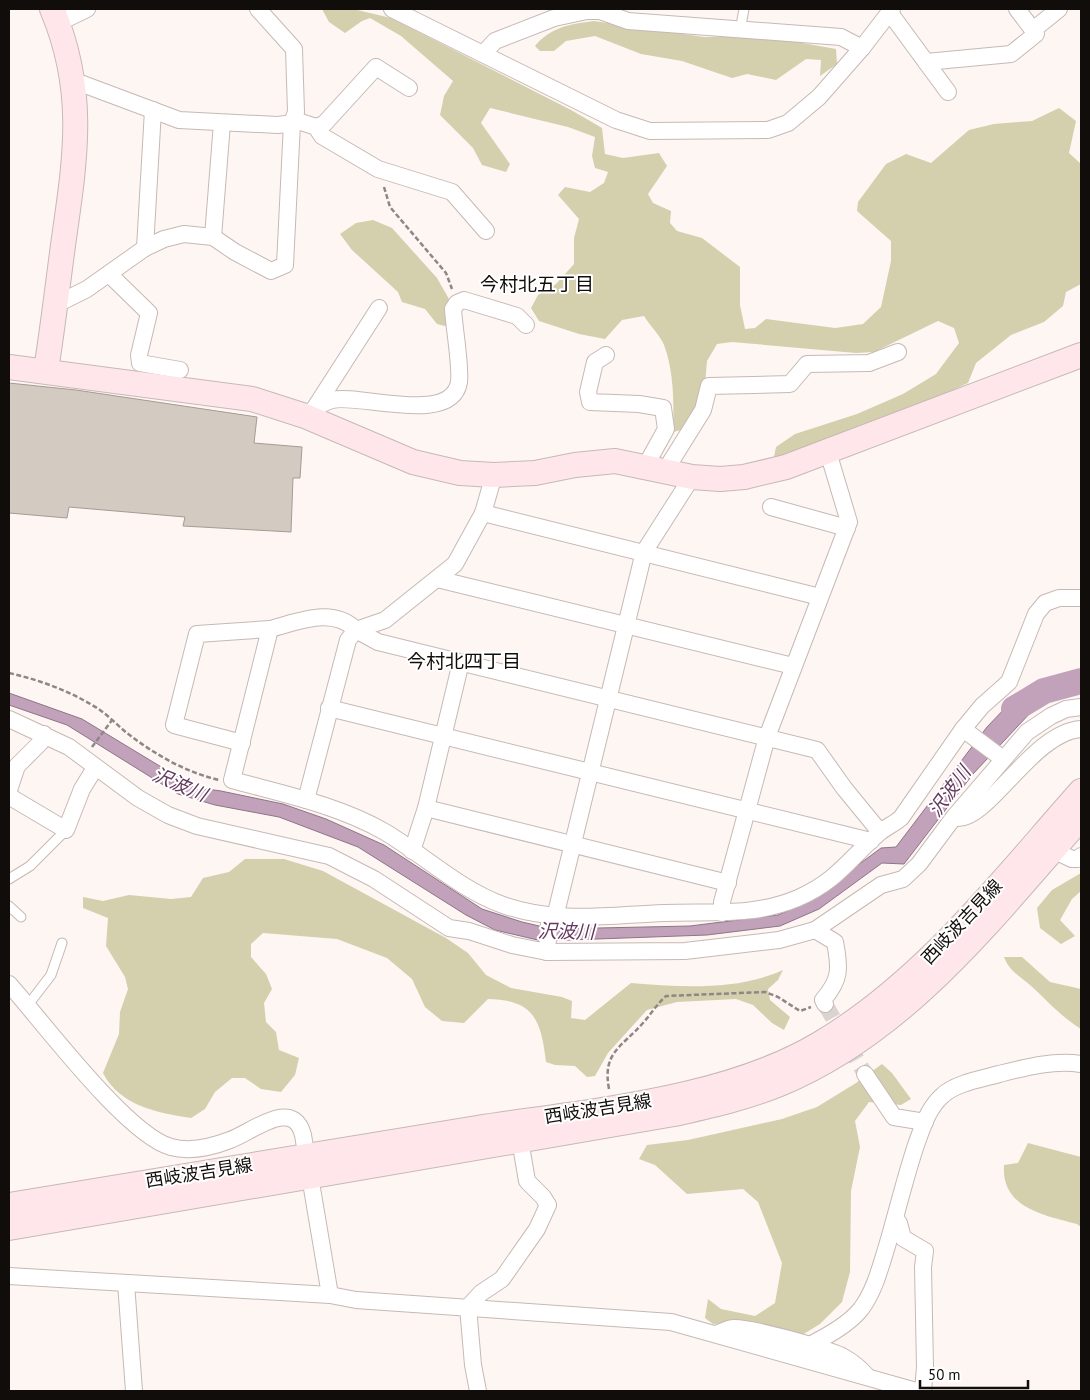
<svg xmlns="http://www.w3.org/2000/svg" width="1090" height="1400" font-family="'PT Sans','Noto Sans JP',sans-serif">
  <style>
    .green { fill: #d4cfac }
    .water { fill: #c2a1ba; stroke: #8d7586 }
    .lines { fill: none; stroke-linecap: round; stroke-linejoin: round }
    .river { stroke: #c2a1ba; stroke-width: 26 }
    .building { fill: #d3cac1; stroke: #a49b93 }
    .street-tunnel { stroke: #dad3d0; stroke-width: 16; stroke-dasharray: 16 8; stroke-linecap: butt }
    .lane-casing { stroke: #c6b9b5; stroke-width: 11 }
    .street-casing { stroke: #c6b9b5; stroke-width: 18 }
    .secondary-casing { stroke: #c6b9b5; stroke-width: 26 }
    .path { stroke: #8d8785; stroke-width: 2.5; stroke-dasharray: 5 2.5; stroke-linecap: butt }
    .lane { stroke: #fff; stroke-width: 9 }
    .street { stroke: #fff; stroke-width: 16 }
    .secondary { stroke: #ffe6eb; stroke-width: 24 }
    .labels { text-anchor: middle; stroke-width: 4; stroke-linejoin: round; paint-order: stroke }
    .street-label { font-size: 18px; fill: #110d0b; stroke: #fff }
    .neighbourhood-label { font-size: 19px; fill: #110d0b; stroke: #fff }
    .water-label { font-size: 19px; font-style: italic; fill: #663a5e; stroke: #fff }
  </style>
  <rect width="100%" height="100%" fill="#fef6f3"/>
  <g class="green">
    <path d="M322,9h31l38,9 180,92 31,18 3,26 18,4 36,-5 8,13 -19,28 5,9 18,8 -1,12 7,8 25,7 38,29v38l5,24 10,-1 11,-9 69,9 28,-4 18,-17 10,-46v-20l-34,-30 1,-9 28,-38 20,-10 25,9 38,-33 25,-6 38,-3 27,-13 17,13 -7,32 12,11v120l-15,8 -3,14 -19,16 -33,13 -35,28 -8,20 -79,37 -116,42 3,-15 19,-13 62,-20 46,-20 33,-20 23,-31 -5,-15 -16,-7 -64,31 -18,1 -124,-11 -15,2 -10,17 -2,24 -5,14 -19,31 -8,2c1,-27 1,-61 -9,-87 -4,-10 -14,-19 -20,-29l-22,4 -17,19 -26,-5 -40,-13 -8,-13 7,-13 18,-11 18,-20v-26l5,-19 -21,-24 7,-8 25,5 14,-9 4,-11 -13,-4 -3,-12 3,-19 -27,-10 -78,-19 -9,15 29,41 -4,8 -24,-7 -9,-17 -33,-33 4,-19 9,-15 -52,-45 -31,-18 -8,3 -17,12 -16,-11z"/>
    <path d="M594,21l110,16 59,-1 73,13 1,15 -17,12 1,-16 -15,-1 -30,21 -29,-6 -15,4 -50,-17 -41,-7 -46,-18 -29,5 -12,10h-14l-5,-5c16,-19 35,-22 59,-25z"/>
    <polygon points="373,220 392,228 437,278 449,299 449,327 437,324 425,309 402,302 398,292 352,250 340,234 356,223"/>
    <path d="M245,859h39l39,12 123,67 22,15 18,22 25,13 51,9 10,4 -1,17 14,2 46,-37c50,4 106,8 152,-13l-5,10 -10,9 2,11 20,17 -6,13 -12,-7 -19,-18 -17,-6 -59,3 -30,8 -39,43 -13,23 -8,1 -12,-11 -20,-1 -9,-3c-5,-42 -12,-62 -58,-63l-24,24 -22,-2 -17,-14 -13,-28 -25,-21 -50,-19 -74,-6 -12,11v13l15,17 6,15 -8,14 2,19 10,10 3,18 20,8 -4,17 -14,17 -20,-3 -16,-11h-13l-17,14 -10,17 -14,9c-33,-5 -71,-12 -88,-45l16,-39 1,-22 8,-23 -3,-12 -19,-31 2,-28 -25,-10v-11l20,4 26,-6 42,4 20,-2 12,-19 26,-6z"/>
    <polygon points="1081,873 1081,891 1072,899 1060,920 1075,936 1061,944 1040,928 1037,908 1052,890"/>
    <path d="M1004,957h18l28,25 31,7v40c-22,-14 -32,-27 -51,-44 -10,-9 -21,-14 -26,-28z"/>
    <polygon points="882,1064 892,1073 911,1099 901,1105 869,1102 855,1121 860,1147 851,1191 850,1272 842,1302 820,1324 802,1335 730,1323 713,1324 705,1318 708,1299 721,1309 755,1316 775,1303 782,1263 758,1202 743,1189 687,1194 655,1165 639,1159 647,1145 688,1140 782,1119 817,1107 856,1083"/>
    <path d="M1028,1143l53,14v70l-4,-3c-33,-9 -76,-16 -73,-59l14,-2z"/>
  </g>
  <polygon class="water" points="1044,691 1032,711 973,774 904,864 882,863 819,909 780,926 707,935 542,941 495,930 466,915 358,847 279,817 215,805 178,794 67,725 9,705 9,693 82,719 201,791 207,789 221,791 283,804 326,819 384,845 482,909 522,922 552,929 690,926 778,915 808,902 881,848 896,847 987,727 1008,705"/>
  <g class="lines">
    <polyline class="river" points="1014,709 1044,691 1081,681"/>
  </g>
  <polygon class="building" points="9,383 76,390 257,417 254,443 302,447 300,478 293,478 291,532 183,526 185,517 69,507 67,518 9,513"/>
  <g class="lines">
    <polyline class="street-tunnel" points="825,1004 865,1074"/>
    <g class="lane-casing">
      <g id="lane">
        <polyline points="740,31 744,9"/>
        <polyline points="9,879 30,866 66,830"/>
        <polyline points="9,906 21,917"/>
        <polyline points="28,1005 51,975 62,943"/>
      </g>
    </g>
    <g class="street-casing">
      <g id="street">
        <polyline points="392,9 616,120 650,131 768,130 788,123 819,97 862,48 892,9"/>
        <polyline points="890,13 948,92"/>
        <polyline points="58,23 87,9"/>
        <polyline points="1033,30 1059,9"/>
        <polyline points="484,53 495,41 554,18 587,11 600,11 628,21 841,37 862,48"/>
        <polyline points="926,62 1011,54 1036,34 1017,9"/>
        <polyline points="72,80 179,120 278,125 301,122 316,127 322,136 378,169 452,192 486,231"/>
        <polyline points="316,127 324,124 376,67 409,88"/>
        <polyline points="213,237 222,123"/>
        <polyline points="145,248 153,110"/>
        <polyline points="109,274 149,313 139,355 140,363 180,370"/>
        <polyline points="55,305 87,289 145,248 164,239 184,234 213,237 235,252 271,271 285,265 292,123 296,112 294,49 258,9"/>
        <polyline points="606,355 595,362 588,392 590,402 639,404 663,408 666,429 645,467"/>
        <polyline points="314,409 379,308"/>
        <path d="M305,416c8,-7 17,-13 27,-16 27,-7 120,26 127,-18 2,-16 -5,-55 -6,-73l4,-6 7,-3 53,16 9,9"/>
        <polyline points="665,471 703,410 709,386 790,384 807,364 869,363 898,352"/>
        <path d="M494,475l-11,38 -28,51 -70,56 -29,10c-23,-24 -58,-8 -86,-1l-38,151c51,14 106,25 153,52 40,24 74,57 118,73 54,19 106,10 161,8 46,-2 90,4 134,-15 39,-17 51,-39 81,-65 7,-6 15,-9 22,-15l62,-89 40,30"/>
        <polyline points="771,507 847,528"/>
        <polyline points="483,513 820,597"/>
        <polyline points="437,579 793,666"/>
        <polyline points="329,708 871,841"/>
        <polyline points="9,719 69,747 138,798 168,815 197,826 329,856 374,879 449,928 469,931 512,945 547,952 549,925 555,917 644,552 692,477"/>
        <polyline points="963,729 982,706 1009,682 1036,614 1045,603 1059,598 1081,598"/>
        <polyline points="242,743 174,725 197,634 270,629"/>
        <polyline points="9,790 17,766 41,742 44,734"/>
        <polyline points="9,793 12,798 66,830 82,789 95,768"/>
        <polyline points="306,800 348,640 356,630 378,642 817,750 844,788 880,832"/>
        <polyline points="426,808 728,883"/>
        <path d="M957,818c32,2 76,-86 124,-89"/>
        <polyline points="1053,850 1072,859 1078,859 1081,856"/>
        <polyline points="412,851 426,808 461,662"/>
        <polyline points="722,913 722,902 767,737 849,522 828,452"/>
        <path d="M815,930l20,12c5,26 6,37 -12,58l2,4"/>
        <polyline points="547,952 685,951 779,940 815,930 881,885 903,879 919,864 954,817 1027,732 1051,716 1066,709 1081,707"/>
        <path d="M9,984c33,37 118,151 162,163 18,5 41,0 59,-7 21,-7 63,-44 73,-5l27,160"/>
        <polyline points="865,1074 894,1117 925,1122"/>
        <polyline points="895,1219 899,1223 903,1238 925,1251 923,1267 925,1367 923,1391"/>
        <polyline points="9,1276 330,1295 356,1300 671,1322 916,1391"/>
        <polyline points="126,1283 134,1391"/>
        <path d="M716,1334c6,-2 12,-6 18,-6 20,0 90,20 108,28 9,5 18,12 24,19"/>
        <path d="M808,1346c19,-10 40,-21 53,-37 14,-19 19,-41 26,-63 10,-34 18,-68 29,-101 7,-19 12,-37 27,-50 13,-12 39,-16 56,-21 28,-7 54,-14 82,-10"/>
        <polyline points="478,1391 473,1365 468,1307 481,1293 502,1279 537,1229 548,1205 543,1197 527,1181 520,1140"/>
      </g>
    </g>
    <g class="secondary-casing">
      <g id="secondary">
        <polyline points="9,367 252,399 305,416 413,462 460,473 494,475 535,473 575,465 615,461 692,477 720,479 744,477 786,467 1081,355"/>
        <path d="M46,370c7,-44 12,-88 18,-132 12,-83 22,-149 -12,-229"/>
        <path d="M9,1205c156,-26 312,-52 468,-77 109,-17 246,-27 342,-84 105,-62 182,-163 262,-253"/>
        <path d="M9,1228l665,-114c35,-8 72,-16 106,-30 127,-53 212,-166 301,-266"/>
      </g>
    </g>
    <g class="path">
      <polyline points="384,187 390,207 446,273 452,289"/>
      <path d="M9,673c31,7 61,18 88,35 11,7 20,17 30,25 27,21 58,39 92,47"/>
      <polyline points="92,747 112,720"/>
      <path d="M609,1089c-7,-37 13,-42 34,-66 8,-9 14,-19 23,-27l99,-4 13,5 22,14 11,-4"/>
    </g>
    <use href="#lane" class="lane"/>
    <use href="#street" class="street"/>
    <use href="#secondary" class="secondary"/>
  </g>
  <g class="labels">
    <g class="street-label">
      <text transform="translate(962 922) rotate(-47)" y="6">西岐波吉見線</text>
      <text transform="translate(598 1109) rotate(-9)" y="6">西岐波吉見線</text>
      <text transform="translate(199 1173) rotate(-9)" y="6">西岐波吉見線</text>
    </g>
    <g class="neighbourhood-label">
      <text x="537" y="291">今村北五丁目</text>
      <text x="464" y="668">今村北四丁目</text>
    </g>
    <g class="water-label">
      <text transform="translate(180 784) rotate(23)" y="7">沢波川</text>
      <text transform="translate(949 791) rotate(-54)" y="7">沢波川</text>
      <text transform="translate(566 931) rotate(1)" y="7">沢波川</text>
    </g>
  </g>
  <rect width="1090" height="1400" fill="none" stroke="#110d0b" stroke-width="20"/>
  <path d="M920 1380v8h108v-8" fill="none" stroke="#110d0b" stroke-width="2.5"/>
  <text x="928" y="1380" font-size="15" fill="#110d0b" stroke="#ffffff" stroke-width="4" paint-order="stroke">50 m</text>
</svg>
